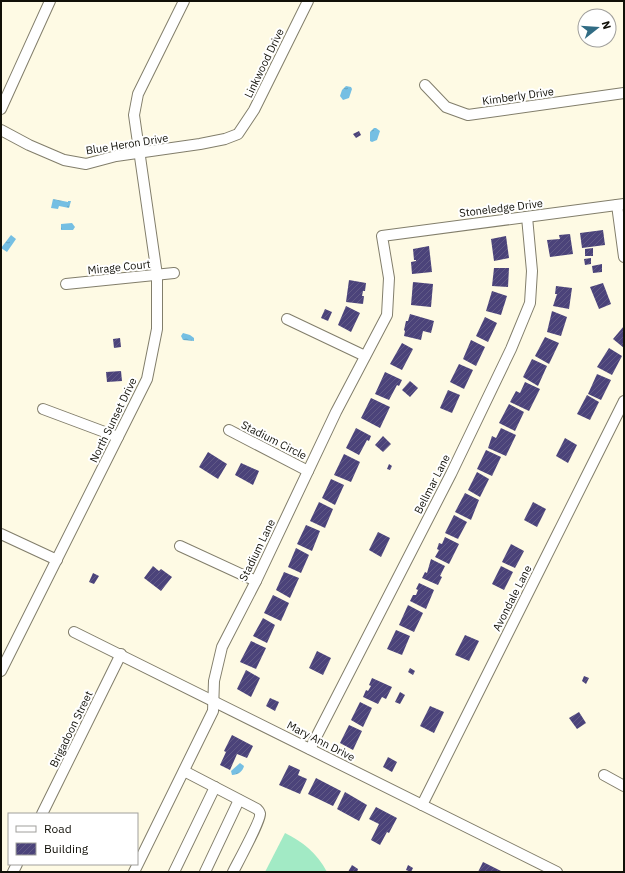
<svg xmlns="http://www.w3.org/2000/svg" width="625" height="873" font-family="'IBM Plex Sans',sans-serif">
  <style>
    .grass { fill: #a2eac5 }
    .water { fill: url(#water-ripples) }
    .building { fill: url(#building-hatch) }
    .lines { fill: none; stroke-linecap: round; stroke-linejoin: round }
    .minor-casing { stroke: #827e6b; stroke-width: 12 }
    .minor { stroke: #fff; stroke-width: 10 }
    .labels { text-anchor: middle; stroke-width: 4; stroke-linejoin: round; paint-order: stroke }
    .street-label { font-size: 11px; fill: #111008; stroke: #fff }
  </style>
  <defs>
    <pattern id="water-ripples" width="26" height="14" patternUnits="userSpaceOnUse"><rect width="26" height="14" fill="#75bfe3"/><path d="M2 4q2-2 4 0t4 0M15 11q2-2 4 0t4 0" fill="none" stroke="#64a3c1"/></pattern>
    <pattern id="building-hatch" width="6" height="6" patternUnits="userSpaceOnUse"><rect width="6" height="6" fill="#4b437a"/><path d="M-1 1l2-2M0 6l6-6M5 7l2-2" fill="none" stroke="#615a86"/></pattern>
  </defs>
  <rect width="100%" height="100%" fill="#fefae4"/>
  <path class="grass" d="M285,833c18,9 32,20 42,39h-62z"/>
  <g class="water">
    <polygon points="346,86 351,87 352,89 349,98 343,100 340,96 342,90"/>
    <polygon points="374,128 376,128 380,131 377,140 372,142 370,141 370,132"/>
    <polygon points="53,199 68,202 68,201 71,201 69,208 59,206 58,209 51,208"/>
    <polygon points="72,223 75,227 73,230 61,230 61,224"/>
    <polygon points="11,235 16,239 7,252 1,248"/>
    <polygon points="183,333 190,335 194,338 194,341 183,340 181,336"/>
    <path d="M240,763l4,3c-1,5 -6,9 -12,9l-1,-4z"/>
  </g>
  <g class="building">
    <polygon points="359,131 361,135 356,138 353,134"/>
    <polygon points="603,230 605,245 582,248 580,233"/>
    <polygon points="570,234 573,254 550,257 547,240 560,239 559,235"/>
    <polygon points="506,236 509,258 494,261 491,239"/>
    <polygon points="429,246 432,272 412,274 411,262 416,261 416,260 414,260 413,249"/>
    <polygon points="593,248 593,256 585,256 585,249"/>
    <polygon points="591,258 591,264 585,265 584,259"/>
    <polygon points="602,264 602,272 593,273 592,266"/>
    <polygon points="494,268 509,268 508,287 492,286"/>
    <polygon points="349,280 366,283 365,291 363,291 362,296 364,296 363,304 346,302"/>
    <polygon points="413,282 433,284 431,307 411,305"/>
    <polygon points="603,283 611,304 599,309 590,287"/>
    <polygon points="556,286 572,288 569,309 553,306 557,294 555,294"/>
    <polygon points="492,291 507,296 501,315 486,311"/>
    <polygon points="346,306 360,313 351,332 338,325"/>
    <polygon points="325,309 332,312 328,321 321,318"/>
    <polygon points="552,311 567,317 561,336 547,332"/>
    <polygon points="410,314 434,321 431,333 423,331 421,340 404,336 405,331 404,330 406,321 408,321"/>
    <polygon points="485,317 497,323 488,342 476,336"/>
    <polygon points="624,326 624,348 613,339"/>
    <polygon points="545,337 559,343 549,364 535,356"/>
    <polygon points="120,338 121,347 114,348 113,339"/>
    <polygon points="471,340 485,347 476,366 463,359"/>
    <polygon points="402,343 413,349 402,370 390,364"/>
    <polygon points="609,348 622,356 612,375 597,367"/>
    <polygon points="532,359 547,366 538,386 523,377"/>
    <polygon points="459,364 473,370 464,389 450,382"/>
    <polygon points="121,371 122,381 107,382 106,372"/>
    <polygon points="385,372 402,380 399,386 397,385 389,400 375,394"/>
    <polygon points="597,374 611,380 601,400 588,394"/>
    <polygon points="410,381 418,388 410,397 402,390"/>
    <polygon points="525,382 540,389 529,411 510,402 516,391 520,393"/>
    <polygon points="448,390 460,395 452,413 440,408"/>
    <polygon points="587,395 599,402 590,420 577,414"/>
    <polygon points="371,398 390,407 380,428 361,418"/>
    <polygon points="509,404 524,412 515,431 499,423"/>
    <polygon points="356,428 371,436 369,441 367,440 359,455 346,448"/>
    <polygon points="501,428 516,435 506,456 488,448 492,436 496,438"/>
    <polygon points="383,436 391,444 383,452 375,445"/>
    <polygon points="565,438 577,445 568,463 556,456"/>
    <polygon points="486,450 501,457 492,476 477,469"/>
    <polygon points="208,452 227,464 218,479 199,467"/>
    <polygon points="344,454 360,462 351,482 334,475"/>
    <polygon points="241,463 259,471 253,485 235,475"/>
    <polygon points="389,464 392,466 390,470 387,469"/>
    <polygon points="477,472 489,479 480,497 468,490"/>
    <polygon points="331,479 344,485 335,505 322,498"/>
    <polygon points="465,493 479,500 471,520 455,512"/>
    <polygon points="319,502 333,509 325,528 310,521"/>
    <polygon points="533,502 546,509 537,527 524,520"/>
    <polygon points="454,515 467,522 458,539 445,533"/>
    <polygon points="306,525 320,531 312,551 297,544"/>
    <polygon points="378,532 390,538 381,557 369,550"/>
    <polygon points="445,537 459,544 449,564 435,557 439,550 437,549 439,543 442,544"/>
    <polygon points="511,544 524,551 515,568 502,562"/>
    <polygon points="296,548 309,555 301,573 288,567"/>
    <polygon points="431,559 445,566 440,576 442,577 438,585 422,578 425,572 427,573"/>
    <polygon points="153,566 159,571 161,569 172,577 161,591 144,578"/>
    <polygon points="501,566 513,572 504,590 492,584"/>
    <polygon points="284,572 299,578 290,598 276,590"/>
    <polygon points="93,573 99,576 94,584 89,582"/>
    <polygon points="419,583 434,590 426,609 410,601 413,595 416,595 418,590 416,589"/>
    <polygon points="273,595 289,603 281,621 264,613"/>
    <polygon points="408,605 423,613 414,632 399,625"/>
    <polygon points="263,618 275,625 267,643 253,636"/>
    <polygon points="396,630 410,636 402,655 387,649"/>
    <polygon points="465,635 479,641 469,661 455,655"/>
    <polygon points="251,641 266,648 256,669 240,662"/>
    <polygon points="317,651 331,658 323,675 309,668"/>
    <polygon points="410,668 415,671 413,675 408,672"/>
    <polygon points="246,670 260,678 251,697 237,689"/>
    <polygon points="584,676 589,678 586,684 582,681"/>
    <polygon points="372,678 392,687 386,699 382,697 378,704 363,697 366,690 368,691 371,686 369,685"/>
    <polygon points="400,692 405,695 400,704 395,702"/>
    <polygon points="270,698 279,702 275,711 266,706"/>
    <polygon points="360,702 372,708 363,727 351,720"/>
    <polygon points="430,706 444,712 434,733 420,726"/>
    <polygon points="579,712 586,723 577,729 569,718"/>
    <polygon points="349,725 362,731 353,750 340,743"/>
    <polygon points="232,735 253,746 247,758 237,754 230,770 220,765 226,752 224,751"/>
    <polygon points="388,757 397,762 392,772 383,767"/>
    <polygon points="289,765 300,770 298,775 307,779 300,794 279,785"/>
    <polygon points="316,778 341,791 333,806 308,794"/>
    <polygon points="345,792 367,805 359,821 337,809"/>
    <polygon points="376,807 397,818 389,833 387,832 380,845 371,840 379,824 369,819"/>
    <polygon points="483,862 503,872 478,872"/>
    <polygon points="352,865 358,869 357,872 348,872"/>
    <polygon points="408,865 413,868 411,872 406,870"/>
  </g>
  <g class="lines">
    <g class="minor-casing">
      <g id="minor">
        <polyline points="425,85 446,107 468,115 624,93"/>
        <polyline points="1,109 50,1"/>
        <polyline points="1,130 29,145 64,160 86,164 116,156 200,144 225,139 238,134 254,110 308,1"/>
        <polyline points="617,205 624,257"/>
        <polyline points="66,284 174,273"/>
        <polyline points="287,319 365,356"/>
        <polyline points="43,409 118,437"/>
        <polyline points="229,430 308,471"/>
        <polyline points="1,534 57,560"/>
        <polyline points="180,546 256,581"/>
        <polyline points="74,632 557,872"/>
        <polyline points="1,671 147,379 157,329 157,275 134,115 138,94 184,1"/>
        <polyline points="310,749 451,474 511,349 530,303 532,271 527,217"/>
        <path d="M184,771l73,38c1,1 3,3 3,5 1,6 -23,50 -27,58"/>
        <polyline points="604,775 624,786"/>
        <polyline points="422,805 624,401"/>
        <polyline points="42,814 121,654"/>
        <polyline points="13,872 17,864"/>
        <polyline points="134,872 213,711 214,681 222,647 256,581 336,412 387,315 389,278 382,236 624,204"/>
        <polyline points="174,872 215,787"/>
        <polyline points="205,872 239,800"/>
      </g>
    </g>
    <use href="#minor" class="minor"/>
  </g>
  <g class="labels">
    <g class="street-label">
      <text transform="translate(264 63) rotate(-64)" y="4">Linkwood Drive</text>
      <text transform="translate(518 96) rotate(-8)" y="4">Kimberly Drive</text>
      <text transform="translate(127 144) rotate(-9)" y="4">Blue Heron Drive</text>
      <text transform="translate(501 208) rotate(-7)" y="4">Stoneledge Drive</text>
      <text transform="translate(119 267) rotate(-6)" y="4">Mirage Court</text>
      <text transform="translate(113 420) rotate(-64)" y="4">North Sunset Drive</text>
      <text transform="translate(274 440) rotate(27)" y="4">Stadium Circle</text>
      <text transform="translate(432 484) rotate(-63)" y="4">Bellmar Lane</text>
      <text transform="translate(257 550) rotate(-64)" y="4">Stadium Lane</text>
      <text transform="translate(512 598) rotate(-63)" y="4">Avondale Lane</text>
      <text transform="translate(71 729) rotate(-64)" y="4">Brigadoon Street</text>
      <text transform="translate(321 741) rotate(27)" y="4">Mary Ann Drive</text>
    </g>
  </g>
  <rect width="625" height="873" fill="none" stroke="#111008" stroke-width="4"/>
  <rect x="8" y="813" width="130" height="52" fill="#ffffff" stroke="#a09f9c"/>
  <rect x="16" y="826" width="20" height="6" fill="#ffffff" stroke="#a09f9c"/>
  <text x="44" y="833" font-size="12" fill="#111008">Road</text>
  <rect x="16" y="843" width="20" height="12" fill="url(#building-hatch)" stroke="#a09f9c"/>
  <text x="44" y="853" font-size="12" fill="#111008">Building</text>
  <g transform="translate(597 28) rotate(73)"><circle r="19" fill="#ffffff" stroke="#a09f9c"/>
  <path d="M0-3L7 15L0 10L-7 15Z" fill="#316c84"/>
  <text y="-6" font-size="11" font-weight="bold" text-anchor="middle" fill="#111008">N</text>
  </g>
</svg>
